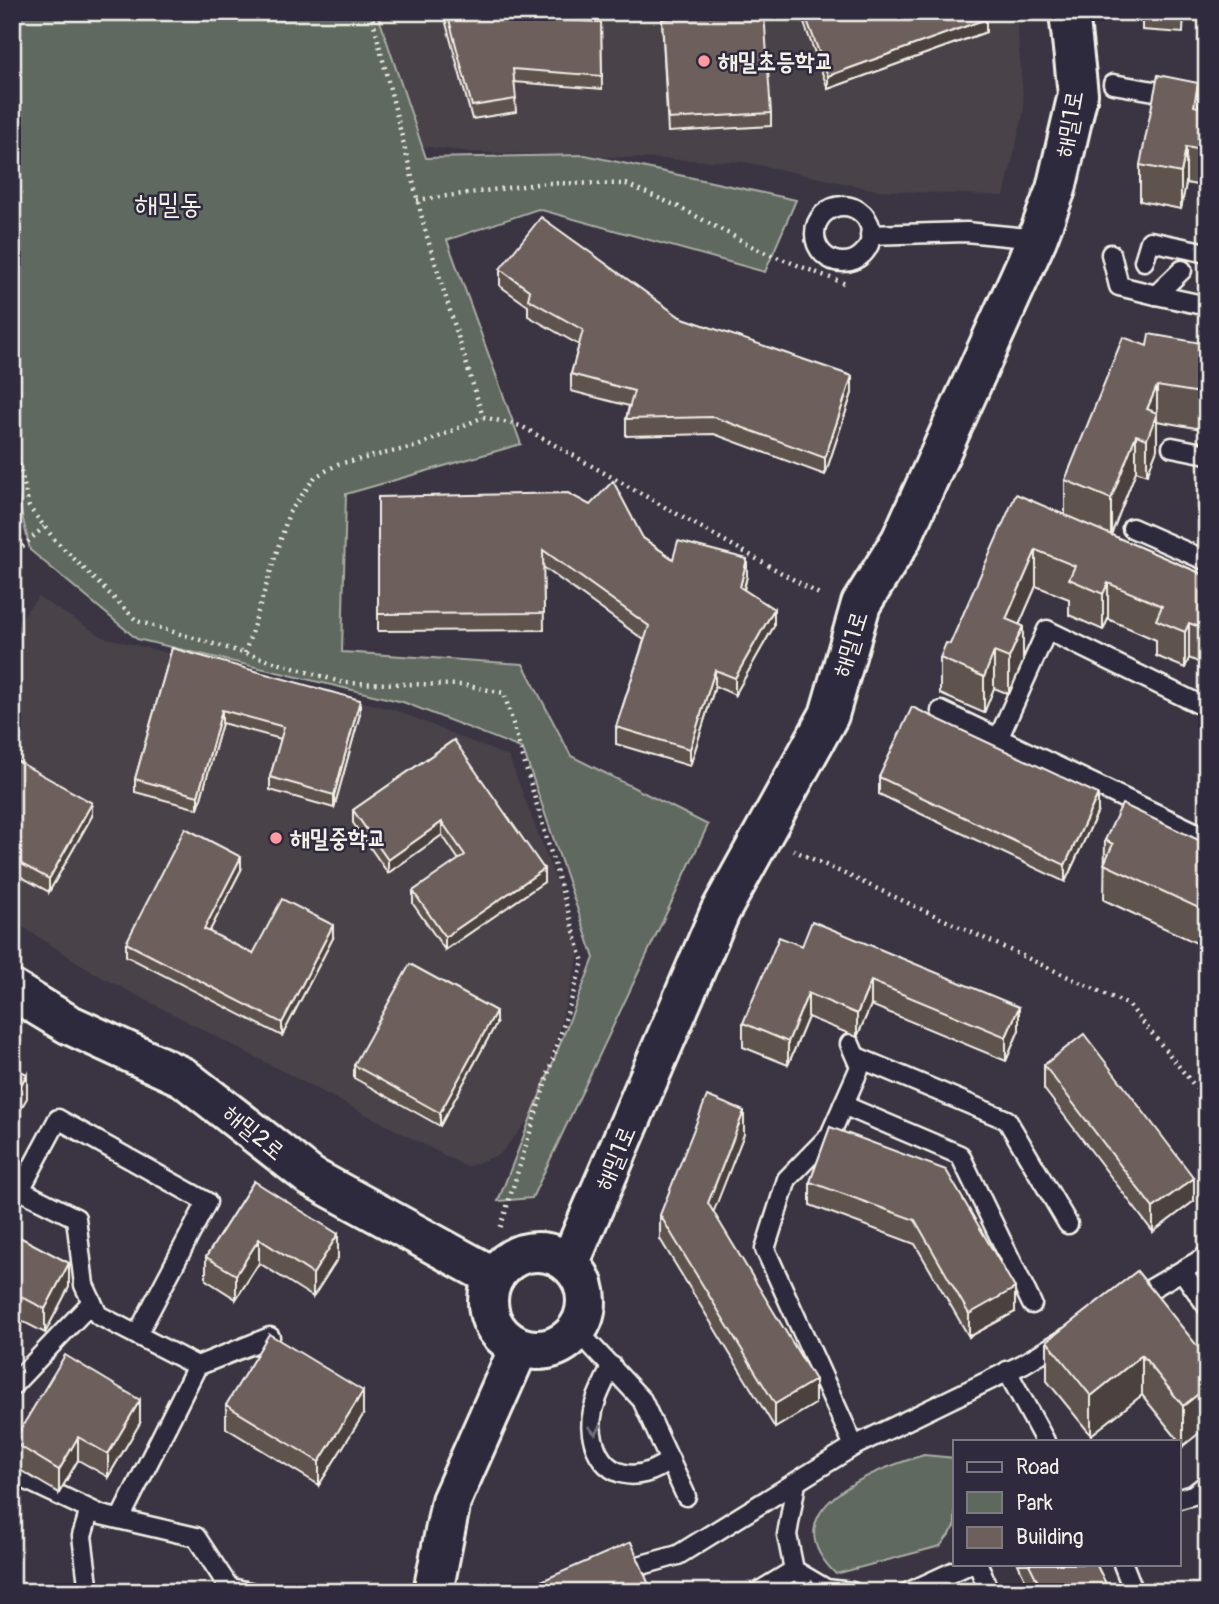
<svg xmlns="http://www.w3.org/2000/svg" width="1219" height="1604" font-family="Pangolin,'Poor Story',sans-serif">
  <style>
    .built { fill: #4a424a }
    .green { fill: #5e695e; stroke: #a9ada3; stroke-width: 2 }
    .lines { fill: none; stroke-linecap: round; stroke-linejoin: round }
    .lane-casing { stroke: #f4f1e8; stroke-width: 23 }
    .secondary-casing { stroke: #f4f1e8; stroke-width: 44 }
    .path { stroke: #f4f1e8; stroke-width: 4.5; stroke-dasharray: 2 5; stroke-linecap: butt }
    .lane { stroke: #2f2a3d; stroke-width: 18 }
    .secondary { stroke: #2f2a3d; stroke-width: 38 }
    .wall { fill: #5e524e; stroke: #f4f1e8; stroke-width: 2 }
    .shaded-wall { fill: #4c4240; stroke: #f4f1e8; stroke-width: 2 }
    .building { fill: #6d5f5b; stroke: #f4f1e8; stroke-width: 2 }
    .oneway { stroke: #747079 }
    .poi-dot { fill: #ff9aa2; stroke: #2f2a3d; stroke-width: 2.5 }
    .labels { text-anchor: middle; stroke-width: 5; stroke-linejoin: round; paint-order: stroke }
    .poi-label { font-size: 24px; font-weight: bold; fill: #f4f1e8; stroke: #2f2a3d; text-anchor: start }
    .street-label { font-size: 24px; fill: #f4f1e8; stroke: #2f2a3d }
    .quarter-label { font-size: 28px; fill: #f4f1e8; stroke: #2f2a3d }
  </style>
  <rect width="100%" height="100%" fill="#3b3543"/>
  <filter id="ink" filterUnits="userSpaceOnUse"><feTurbulence type="fractalNoise" baseFrequency=".0143" numOctaves="2"/><feDisplacementMap in="SourceGraphic" scale="14" xChannelSelector="R" yChannelSelector="G"/><feConvolveMatrix kernelMatrix="1 2 1 2 8 2 1 2 1" color-interpolation-filters="sRGB"/></filter>
  <g filter="url(#ink)">
    <g class="built">
      <polygon points="375,12 1016,12 1024,110 1004,196 876,190 745,162 470,152 411,145"/>
      <polygon points="38,597 103,637 395,710 509,757 581,947 537,1110 500,1154 467,1167 96,974 12,920 12,629"/>
    </g>
    <g class="green">
      <polygon points="12,12 377,12 426,158 585,155 796,200 765,272 538,209 447,240 521,444 346,494 342,652 523,664 571,756 708,825 532,1198 498,1201 594,958 523,749 403,702 137,639 30,550 12,471"/>
      <path d="M924,1455l31,3v69l-15,19 -104,28c-67,-65 37,-104 88,-119z"/>
    </g>
    <g class="lines">
      <g class="lane-casing">
        <g id="lane">
          <polyline points="1113,84 1207,100"/>
          <circle cx="843" cy="234" r="28"/>
          <polyline points="870,235 966,232 1037,239"/>
          <polyline points="1111,254 1119,286 1156,295 1182,270"/>
          <polyline points="1144,261 1150,241 1207,253"/>
          <polyline points="1156,295 1207,306"/>
          <polyline points="1172,447 1207,454"/>
          <polyline points="1132,528 1207,561"/>
          <polyline points="941,711 1207,838"/>
          <polyline points="999,737 1047,630 1207,708"/>
          <polyline points="850,1044 860,1067 830,1135 787,1179 765,1249 854,1446"/>
          <polyline points="857,1057 1007,1120 1068,1224"/>
          <polyline points="843,1105 960,1155 1032,1304"/>
          <polyline points="12,1186 76,1218 84,1285 98,1315 197,1366"/>
          <polyline points="20,1190 58,1119 207,1202 137,1335"/>
          <polyline points="1182,1271 1207,1306"/>
          <polyline points="1132,1300 1207,1256"/>
          <polyline points="577,1330 642,1400 686,1496"/>
          <path d="M612,1366c-10,20 -24,44 -20,68 8,45 45,51 78,26"/>
          <polyline points="1007,1371 1045,1441"/>
          <polyline points="12,1386 92,1302"/>
          <polyline points="12,1473 101,1515 196,1537 232,1592"/>
          <polyline points="796,1483 787,1535 794,1570 826,1589 852,1592"/>
          <polyline points="1179,1499 1193,1495 1207,1484"/>
          <polyline points="120,1519 197,1366 270,1337"/>
          <polyline points="978,1564 989,1592"/>
          <polyline points="1123,1564 1134,1592"/>
          <polyline points="620,1571 678,1555 854,1446 1023,1364 1068,1337"/>
          <polyline points="231,1588 250,1592"/>
          <polyline points="89,1592 82,1536 90,1510"/>
          <polyline points="758,1592 794,1570"/>
          <polyline points="909,1592 970,1564"/>
        </g>
      </g>
      <g class="secondary-casing">
        <g id="secondary">
          <polyline points="12,990 68,1024 183,1077 311,1177 494,1277"/>
          <circle cx="537" cy="1301" r="49"/>
          <polyline points="570,1262 720,912 829,715 861,604 901,540 1037,239 1056,189 1078,94 1069,12"/>
          <polyline points="433,1592 451,1501 519,1348"/>
        </g>
      </g>
      <g class="path">
        <polyline points="371,12 425,230 483,417"/>
        <polyline points="417,200 545,183 626,184 677,206 761,251 846,284"/>
        <polyline points="12,430 29,507 55,540 137,621 344,683 463,685 504,693 583,962 500,1229"/>
        <polyline points="12,556 44,527"/>
        <polyline points="245,653 289,513 315,477 338,464 418,446 483,417 521,426 819,594"/>
        <polyline points="793,850 1129,1005 1207,1101"/>
      </g>
      <use href="#lane" class="lane"/>
      <use href="#secondary" class="secondary"/>
    </g>
    <g class="wall">
      <polygon points="443,12 494,12 496,17 601,22 602,89 514,82 516,112 472,119"/>
      <polygon points="800,12 984,12 986,32 828,89"/>
      <polygon points="1142,12 1184,12 1183,33 1142,30"/>
      <polygon points="662,19 771,113 771,126 668,132"/>
      <polygon points="1198,107 1207,109 1207,187 1186,183 1181,209 1140,201 1140,165"/>
      <polygon points="500,269 680,317 852,393 825,475 714,434 626,436 626,419 629,406 571,391 571,374 579,345 528,316 528,306 500,286"/>
      <polygon points="1207,344 1207,430 1157,421 1157,449 1147,475 1136,471 1111,535 1207,576 1207,666 1189,658 1185,668 1156,656 1156,640 1108,619 1103,630 1069,615 1069,599 1036,586 1019,625 1023,662 1009,694 994,688 984,713 940,694 940,658 950,644 1065,515 1065,480 1147,346"/>
      <polygon points="12,467 14,475 14,488 12,488"/>
      <polygon points="378,497 643,538 673,559 747,576 744,590 774,626 735,695 715,686 690,766 616,744 616,727 644,640 543,567 544,630 378,631"/>
      <polygon points="172,648 360,714 334,808 270,790 270,777 281,739 222,723 198,809 135,792 135,779"/>
      <polygon points="454,740 544,882 445,950 413,904 413,891 459,860 442,835 388,873 353,823 353,810"/>
      <polygon points="12,758 92,816 49,892 12,872"/>
      <polygon points="879,777 1098,811 1065,882 879,794"/>
      <polygon points="1105,840 1207,844 1207,952 1201,945 1104,900"/>
      <polygon points="241,870 209,932 253,954 333,938 282,1036 126,956 126,943"/>
      <polygon points="802,946 1019,1030 1006,1061 871,1005 857,1037 808,1017 788,1065 743,1047 743,1023"/>
      <polygon points="496,1024 440,1126 354,1078 354,1065"/>
      <polygon points="1044,1065 1194,1201 1153,1232 1044,1089"/>
      <polygon points="830,1127 1015,1312 969,1337 915,1244 810,1205 810,1182"/>
      <polygon points="744,1134 713,1212 815,1404 775,1428 660,1239 660,1215"/>
      <polygon points="254,1181 338,1258 313,1297 259,1263 236,1299 206,1280 206,1257"/>
      <polygon points="12,1233 69,1287 45,1333 12,1316"/>
      <polygon points="1047,1341 1207,1358 1183,1446 1142,1395 1091,1435 1047,1381"/>
      <polygon points="226,1405 363,1415 319,1485 226,1428"/>
      <polygon points="140,1423 108,1477 78,1460 59,1493 13,1466 13,1442"/>
      <polygon points="1018,1564 1096,1564 1110,1592 1031,1592"/>
      <polygon points="539,1582 652,1592 539,1592"/>
    </g>
    <g class="shaded-wall">
      <polygon points="986,19 986,32 828,89 828,76"/>
      <polygon points="1198,83 1198,119 1194,106"/>
      <polygon points="1186,147 1186,183 1181,209 1181,173"/>
      <polygon points="852,376 852,393 825,475 825,458"/>
      <polygon points="1157,386 1157,449 1147,475 1147,409"/>
      <polygon points="1136,435 1136,471 1111,535 1111,499"/>
      <polygon points="1036,550 1036,586 1006,655 1006,619"/>
      <polygon points="747,559 747,576 740,604 740,587"/>
      <polygon points="1108,583 1108,619 1103,630 1103,594"/>
      <polygon points="774,609 774,626 735,695 735,678"/>
      <polygon points="1189,623 1189,658 1185,668 1185,632"/>
      <polygon points="1023,626 1023,662 1009,694 1009,658"/>
      <polygon points="994,652 994,688 984,713 984,677"/>
      <polygon points="715,670 715,686 690,766 690,749"/>
      <polygon points="360,700 360,714 334,808 334,795"/>
      <polygon points="222,710 222,723 198,809 198,796"/>
      <polygon points="1098,794 1098,811 1065,882 1065,865"/>
      <polygon points="92,803 92,816 49,892 49,879"/>
      <polygon points="442,822 442,835 388,873 388,860"/>
      <polygon points="241,857 241,870 204,942 204,929"/>
      <polygon points="544,869 544,882 445,950 445,937"/>
      <polygon points="333,925 333,938 282,1036 282,1023"/>
      <polygon points="871,981 871,1005 857,1037 857,1014"/>
      <polygon points="808,993 808,1017 788,1065 788,1042"/>
      <polygon points="1019,1007 1019,1030 1006,1061 1006,1037"/>
      <polygon points="496,1011 496,1024 440,1126 440,1113"/>
      <polygon points="27,1074 27,1098 12,1125 12,1101"/>
      <polygon points="744,1111 744,1134 708,1226 708,1203"/>
      <polygon points="1194,1178 1194,1201 1153,1232 1153,1208"/>
      <polygon points="338,1234 338,1258 313,1297 313,1274"/>
      <polygon points="259,1239 259,1263 236,1299 236,1275"/>
      <polygon points="69,1263 69,1287 45,1333 45,1309"/>
      <polygon points="1015,1288 1015,1312 969,1337 969,1314"/>
      <polygon points="1142,1355 1142,1395 1091,1435 1091,1396"/>
      <polygon points="815,1380 815,1404 775,1428 775,1404"/>
      <polygon points="1207,1387 1207,1427 1183,1446 1183,1406"/>
      <polygon points="363,1391 363,1415 319,1485 319,1462"/>
      <polygon points="140,1400 140,1423 108,1477 108,1454"/>
      <polygon points="78,1437 78,1460 59,1493 59,1470"/>
    </g>
    <g class="building">
      <polygon points="447,12 494,12 496,17 601,22 602,76 513,69 516,99 472,106"/>
      <polygon points="764,12 771,113 668,119 662,19"/>
      <polygon points="804,12 984,12 986,19 828,76"/>
      <polygon points="1158,75 1198,83 1194,106 1207,109 1207,151 1186,147 1181,173 1140,165"/>
      <polygon points="541,217 680,317 852,376 825,458 714,417 626,419 634,391 571,374 583,330 528,299 530,291 500,269"/>
      <polygon points="1149,334 1207,344 1207,394 1157,386 1147,409 1157,413 1147,439 1136,435 1111,499 1065,480 1123,337 1147,346"/>
      <polygon points="613,481 643,538 673,559 678,541 747,559 740,587 774,609 735,678 715,670 690,749 616,727 649,626 543,550 544,613 378,614 378,497 568,493 590,505"/>
      <polygon points="1016,494 1207,576 1207,630 1189,623 1185,632 1156,620 1162,606 1108,583 1103,594 1069,579 1075,566 1036,550 1006,619 1023,626 1009,658 994,652 984,677 940,658 946,643 950,644"/>
      <polygon points="172,648 360,700 334,795 270,777 284,727 222,710 198,796 135,779"/>
      <polygon points="912,707 1098,794 1065,865 879,777"/>
      <polygon points="454,740 544,869 445,937 413,891 465,855 442,822 388,860 353,810"/>
      <polygon points="12,758 92,803 49,879 12,859"/>
      <polygon points="1122,804 1207,844 1207,916 1201,909 1104,864 1113,844 1105,840"/>
      <polygon points="185,828 241,857 204,929 253,954 282,899 333,925 282,1023 126,943"/>
      <polygon points="812,921 1019,1007 1006,1037 871,981 857,1014 808,993 788,1042 743,1023 779,937 802,946"/>
      <polygon points="410,964 496,1011 440,1113 354,1065"/>
      <polygon points="1084,1034 1194,1178 1153,1208 1044,1065"/>
      <polygon points="12,1067 27,1074 12,1101"/>
      <polygon points="707,1096 744,1111 708,1203 815,1380 775,1404 660,1215"/>
      <polygon points="830,1127 946,1170 1015,1288 969,1314 915,1220 810,1182"/>
      <polygon points="254,1181 338,1234 313,1274 259,1239 236,1275 206,1257"/>
      <polygon points="12,1233 69,1263 45,1309 12,1292"/>
      <polygon points="1137,1271 1207,1358 1207,1387 1183,1406 1142,1355 1091,1396 1047,1341"/>
      <polygon points="269,1334 363,1391 319,1462 226,1405"/>
      <polygon points="65,1355 140,1400 108,1454 78,1437 59,1470 13,1442"/>
      <polygon points="631,1542 652,1592 544,1592 539,1582"/>
      <polygon points="1029,1564 1096,1564 1110,1592 1043,1592"/>
      <polygon points="812,1581 818,1592 792,1592"/>
    </g>
    <defs><path id="oneway-chevron" d="M-2-3.5L2.5 0L-2 3.5" fill="none" stroke-width="1.6" stroke-linecap="round" stroke-linejoin="round" transform="scale(1.75)"/></defs>
    <use class="oneway" href="#oneway-chevron" transform="translate(595 1430) rotate(85)"/>
  </g>
  <g class="poi-dot">
    <circle cx="704" cy="61" r="7"/>
    <circle cx="276" cy="838" r="7"/>
  </g>
  <g class="labels">
    <g class="poi-label">
      <text x="718" y="69">해밀초등학교</text>
      <text x="290" y="846">해밀중학교</text>
    </g>
    <g class="street-label">
      <text transform="translate(1069 124) rotate(-80)" y="8">해밀1로</text>
      <text transform="translate(850 644) rotate(-73)" y="8">해밀1로</text>
      <text transform="translate(254 1132) rotate(40)" y="8">해밀2로</text>
      <text transform="translate(615 1158) rotate(-67)" y="8">해밀1로</text>
    </g>
    <g class="quarter-label">
      <text x="168" y="213">해밀동</text>
    </g>
  </g>
  <rect width="1219" height="1604" fill="none" stroke="#2f2a3d" stroke-width="42"/>
  <rect x="21" y="21" width="1177" height="1562" fill="none" stroke="#f4f1e8" stroke-width="2.5" filter="url(#ink)"/>
  <rect x="953" y="1440" width="228" height="126" fill="#2f2a3d" stroke="#7e7a81" stroke-width="2"/>
  <rect x="967" y="1462" width="35" height="10" fill="#2f2a3d" stroke="#7e7a81" stroke-width="2"/>
  <text x="1016" y="1474" font-size="21" fill="#f4f1e8">Road</text>
  <rect x="967" y="1492" width="35" height="21" fill="#5e695e" stroke="#7e7a81" stroke-width="2"/>
  <text x="1016" y="1510" font-size="21" fill="#f4f1e8">Park</text>
  <rect x="967" y="1527" width="35" height="21" fill="#6d5f5b" stroke="#7e7a81" stroke-width="2"/>
  <text x="1016" y="1544" font-size="21" fill="#f4f1e8">Building</text>
</svg>
